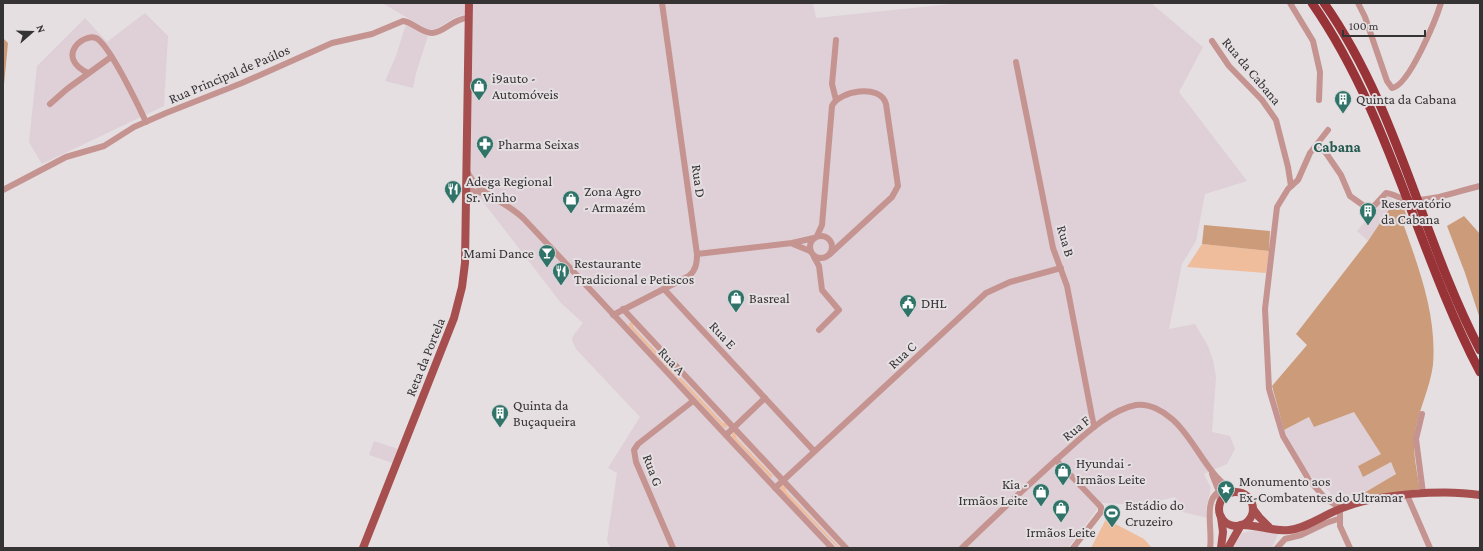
<svg xmlns="http://www.w3.org/2000/svg" width="1483" height="551" font-family="'Crimson Pro',serif">
  <style>
    .built { fill: #ded0d6 }
    .green { fill: #efbd9b }
    .forest { fill: #cc9c7a }
    .lines { fill: none; stroke-linecap: round; stroke-linejoin: round }
    .minor { stroke: #c59491; stroke-width: 6 }
    .major { stroke: #a64f4e; stroke-width: 8 }
    .highway { stroke: #983337; stroke-width: 9 }
    .labels { text-anchor: middle; stroke-width: 4; stroke-linejoin: round; paint-order: stroke }
    .street-label { font-size: 14px; fill: #353334; stroke: #e5dfe2 }
    .poi-label { font-size: 14px; fill: #353334; stroke: #e5dfe2; text-anchor: start }
    .neighbourhood-label { font-size: 15px; font-weight: bold; fill: #245b51; stroke: #e5dfe2 }
  </style>
  <rect width="100%" height="100%" fill="#e5dfe2"/>
  <g class="built">
    <polygon points="382,3 465,3 465,14 454,18 436,29 428,30"/>
    <polygon points="473,3 813,3 816,18 961,3 1151,3 1203,47 1179,92 1247,181 1205,194 1196,241 1182,264 1169,329 1195,324 1208,346 1213,360 1216,377 1212,432 1230,436 1235,449 1227,464 1204,474 1211,488 1206,509 1207,518 1175,510 1175,497 1142,505 1102,503 1068,548 610,548 607,540 617,473 608,468 640,417 576,349 572,340 573,336 583,323 561,303 481,199 470,199"/>
    <polygon points="145,13 168,36 164,106 42,164 29,142 37,66 85,18 107,42"/>
    <polygon points="406,24 428,36 416,73 413,88 385,81 396,56"/>
    <polygon points="1387,195 1394,202 1368,241 1357,231"/>
    <polygon points="1354,411 1382,454 1358,466 1363,476 1391,462 1396,474 1361,495 1339,497 1330,494 1331,493 1308,474 1284,430 1310,417 1314,427"/>
    <polygon points="374,441 398,449 393,463 369,455"/>
    <polygon points="1256,530 1278,534 1272,548 1233,548 1242,533"/>
  </g>
  <g class="green">
    <polygon points="1202,244 1269,251 1266,273 1187,267"/>
    <polygon points="632,322 634,328 723,423 727,423 727,428 723,427 629,326 629,323"/>
    <polygon points="735,432 737,439 773,476 771,478 732,437 732,433"/>
    <polygon points="783,485 786,487 786,491 840,548 838,548 781,490 780,487"/>
    <polygon points="1106,519 1144,539 1152,548 1091,548"/>
  </g>
  <g class="forest">
    <polygon points="3,38 8,43 3,95"/>
    <path d="M1401,201l8,21 -6,1c16,46 34,92 30,142 -3,23 -14,44 -18,67 -3,19 2,39 5,57l-54,8 -2,-4 32,-19 -5,-12 -28,15 -5,-11 23,-12 -27,-42 -40,15 -5,-10 -25,13 -12,-44 35,-41 -11,-11 72,-93 26,-39z"/>
    <polygon points="1464,216 1480,234 1480,319 1465,273 1447,226"/>
    <polygon points="1204,225 1270,231 1269,251 1202,244"/>
  </g>
  <g class="lines">
    <g class="minor">
      <polyline points="1290,3 1313,41 1320,72 1319,100"/>
      <path d="M1358,3l7,14 22,64 5,7c17,-2 44,-69 49,-85"/>
      <polyline points="1212,41 1229,66 1262,100 1276,120 1288,167 1291,186"/>
      <polyline points="1016,62 1053,248 1067,286 1094,427"/>
      <path d="M88,73c-33,-16 -5,-40 8,-35 13,6 43,69 50,84"/>
      <polyline points="836,100 832,84 836,40"/>
      <polyline points="50,104 67,89 111,57"/>
      <polyline points="1328,130 1310,153 1298,180 1288,189 1277,207 1265,309 1269,389 1283,436 1309,480 1325,498 1340,508 1340,526 1350,548"/>
      <path d="M1317,145l9,8 15,22 9,21 17,12 7,-2 12,-13c9,1 15,7 24,7 24,1 47,-9 70,-14"/>
      <path d="M467,171c10,24 40,30 57,48 103,109 204,220 308,329"/>
      <polyline points="467,187 474,192 485,193"/>
      <path d="M3,190l63,-33 38,-11 30,-19 32,-14 76,-30 90,-40 40,-9 31,-13c10,1 18,12 29,12 12,0 21,-15 37,-15"/>
      <circle cx="821" cy="247" r="11"/>
      <path d="M817,236l5,-11 10,-119c7,-15 48,-23 54,-2l12,82 -6,11 -62,57"/>
      <polyline points="793,244 810,251"/>
      <polyline points="697,254 792,243 814,238"/>
      <polyline points="814,257 819,266 822,290 839,310 819,330"/>
      <polyline points="664,289 814,451"/>
      <polyline points="623,309 846,548"/>
      <path d="M613,315l76,-39c7,-6 8,-13 8,-22l-35,-251"/>
      <polyline points="1422,414 1416,439 1423,493"/>
      <polyline points="726,435 765,398"/>
      <polyline points="1056,460 1101,507 1101,512 1073,548"/>
      <polyline points="1212,474 1219,492 1220,503"/>
      <polyline points="775,488 986,293 1010,282 1061,268"/>
      <polyline points="1407,495 1430,548"/>
      <polyline points="673,548 636,462 634,450 638,444 693,401"/>
      <path d="M962,548c31,-30 63,-60 95,-89 21,-18 51,-49 79,-54 13,-2 27,6 36,14 24,20 37,63 66,73"/>
      <path d="M1210,548c3,-17 -7,-48 9,-56"/>
      <polyline points="1277,548 1285,539 1301,535 1326,523 1338,519"/>
    </g>
    <g class="major">
      <circle cx="1236" cy="509" r="17"/>
      <polyline points="1253,509 1259,517 1269,527"/>
      <polyline points="1221,517 1223,532 1221,548"/>
      <path d="M1243,525c15,0 31,7 46,5 19,-2 37,-17 56,-23 35,-13 98,-18 135,-12"/>
      <polyline points="363,548 454,318 462,287 465,263 469,3"/>
      <polyline points="1228,548 1241,525"/>
    </g>
    <g class="highway">
      <path d="M1312,3c78,112 105,249 168,369"/>
      <path d="M1324,3c74,105 97,234 156,347"/>
    </g>
  </g>
  <defs>
    <g id="shop-pin" transform="scale(0.9)"><path d="M0 17L-7.5 6A9.5 9.5 0 1 1 7.5 6Z" fill="#307469" stroke="#e5dfe2"/><path d="M-5-2.5h2.3a2.7 3.5 0 0 1 5.4 0H5L5.5 6h-11ZM-1.5-2.5h3a1.5 2.3 0 0 0-3 0Z" fill="#fff"/></g>
    <g id="building-pin" transform="scale(0.9)"><path d="M0 17L-7.5 6A9.5 9.5 0 1 1 7.5 6Z" fill="#307469" stroke="#e5dfe2"/><path d="M-4-6H4V6H1V3H-1V6H-4ZM-2.5-4.3h1.7v1.8h-1.7ZM.8-4.3h1.7v1.8H.8ZM-2.5-1h1.7V.8h-1.7ZM.8-1h1.7V.8H.8Z" fill="#fff"/></g>
    <g id="pharmacy-pin" transform="scale(0.9)"><path d="M0 17L-7.5 6A9.5 9.5 0 1 1 7.5 6Z" fill="#307469" stroke="#e5dfe2"/><path d="M-2-6h4v4h4v4h-4v4h-4v-4h-4v-4h4Z" fill="#fff"/></g>
    <g id="restaurant-pin" transform="scale(0.9)"><path d="M0 17L-7.5 6A9.5 9.5 0 1 1 7.5 6Z" fill="#307469" stroke="#e5dfe2"/><path d="M-5-6h1v4h1v-4h1v4h1v-4h1v5L-1.5 .5V6h-2V.5L-5-1ZM5-6V6H3V1.5H1.5Q1.5-4 5-6Z" fill="#fff"/></g>
    <g id="bar-pin" transform="scale(0.9)"><path d="M0 17L-7.5 6A9.5 9.5 0 1 1 7.5 6Z" fill="#307469" stroke="#e5dfe2"/><path d="M-6-5H6L.8 .8V4.5H3.5V6h-7V4.5H-.8V.8Z" fill="#fff"/></g>
    <g id="civic-pin" transform="scale(0.9)"><path d="M0 17L-7.5 6A9.5 9.5 0 1 1 7.5 6Z" fill="#307469" stroke="#e5dfe2"/><path d="M-.6-6.5H3V-4.5H.6V-3L4-1V1h2V6H-6V1h2V-1L-.6-3ZM-1.2 2.5V6h2.4V2.5Z" fill="#fff"/></g>
    <g id="sight-pin" transform="scale(0.9)"><path d="M0 17L-7.5 6A9.5 9.5 0 1 1 7.5 6Z" fill="#307469" stroke="#e5dfe2"/><path d="M0-6L1.8-2.2L6-1.7L2.9 1.2L3.7 5.4L0 3.3L-3.7 5.4L-2.9 1.2L-6-1.7L-1.8-2.2Z" fill="#fff"/></g>
    <g id="stadium-pin" transform="scale(0.9)"><path d="M0 17L-7.5 6A9.5 9.5 0 1 1 7.5 6Z" fill="#307469" stroke="#e5dfe2"/><path d="M0-5a6.5 5 0 1 0 0 10a6.5 5 0 1 0 0-10ZM-3.5-1.8h7v3.6h-7Z" fill="#fff"/></g>
  </defs>
  <g fill-rule="evenodd">
    <use href="#shop-pin" x="479" y="86"/>
    <use href="#building-pin" x="1343" y="99"/>
    <use href="#pharmacy-pin" x="485" y="144"/>
    <use href="#restaurant-pin" x="453" y="189"/>
    <use href="#shop-pin" x="571" y="199"/>
    <use href="#building-pin" x="1368" y="211"/>
    <use href="#bar-pin" x="547" y="253"/>
    <use href="#restaurant-pin" x="561" y="271"/>
    <use href="#shop-pin" x="736" y="298"/>
    <use href="#civic-pin" x="908" y="303"/>
    <use href="#building-pin" x="500" y="413"/>
    <use href="#shop-pin" x="1063" y="471"/>
    <use href="#sight-pin" x="1226" y="489"/>
    <use href="#shop-pin" x="1041" y="492"/>
    <use href="#shop-pin" x="1061" y="508"/>
    <use href="#stadium-pin" x="1112" y="513"/>
  </g>
  <g class="labels">
    <g class="street-label">
      <text transform="translate(1252 71) rotate(50)" y="5">Rua da Cabana</text>
      <text transform="translate(229 74) rotate(-23)" y="5">Rua Principal de Paúlos</text>
      <text transform="translate(699 181) rotate(82)" y="5">Rua D</text>
      <text transform="translate(1066 241) rotate(74)" y="5">Rua B</text>
      <text transform="translate(723 335) rotate(47)" y="5">Rua E</text>
      <text transform="translate(902 355) rotate(-43)" y="5">Rua C</text>
      <text transform="translate(425 357) rotate(-68)" y="5">Reta da Portela</text>
      <text transform="translate(672 361) rotate(47)" y="5">Rua A</text>
      <text transform="translate(1076 428) rotate(-39)" y="5">Rua F</text>
      <text transform="translate(653 470) rotate(69)" y="5">Rua G</text>
    </g>
    <g class="poi-label">
      <text x="492" y="83">i9auto -<tspan x="492" dy="16">Automóveis</tspan></text>
      <text x="1356" y="104">Quinta da Cabana</text>
      <text x="498" y="149">Pharma Seixas</text>
      <text x="466" y="186">Adega Regional<tspan x="466" dy="16">Sr. Vinho</tspan></text>
      <text x="584" y="196">Zona Agro<tspan x="584" dy="16">- Armazém</tspan></text>
      <text x="1381" y="208">Reservatório<tspan x="1381" dy="16">da Cabana</tspan></text>
      <text x="534" y="258" text-anchor="end">Mami Dance</text>
      <text x="574" y="268">Restaurante<tspan x="574" dy="16">Tradicional e Petiscos</tspan></text>
      <text x="749" y="303">Basreal</text>
      <text x="921" y="308">DHL</text>
      <text x="513" y="410">Quinta da<tspan x="513" dy="16">Buçaqueira</tspan></text>
      <text x="1076" y="468">Hyundai -<tspan x="1076" dy="16">Irmãos Leite</tspan></text>
      <text x="1239" y="486">Monumento aos<tspan x="1239" dy="16">Ex-Combatentes do Ultramar</tspan></text>
      <text x="1028" y="489" text-anchor="end">Kia -<tspan x="1028" dy="16">Irmãos Leite</tspan></text>
      <text x="1125" y="510">Estádio do<tspan x="1125" dy="16">Cruzeiro</tspan></text>
      <text x="1061" y="537" text-anchor="middle">Irmãos Leite</text>
    </g>
    <g class="neighbourhood-label">
      <text x="1337" y="152">Cabana</text>
    </g>
  </g>
  <rect width="1483" height="551" fill="none" stroke="#353334" stroke-width="8"/>
  <g transform="translate(32 32) rotate(70)" stroke="#e5dfe2" stroke-width="3" paint-order="stroke">
  <path d="M0-3L7 15L0 10L-7 15Z" fill="#353334"/>
  <text y="-6" font-size="11" font-weight="bold" text-anchor="middle" fill="#353334">N</text>
  </g>
  <path d="M1343 30v6h82v-6" fill="none" stroke="#353334" stroke-width="2"/>
  <text x="1349" y="30" font-size="12" fill="#353334" stroke="#e5dfe2" stroke-width="3" paint-order="stroke">100 m</text>
</svg>
